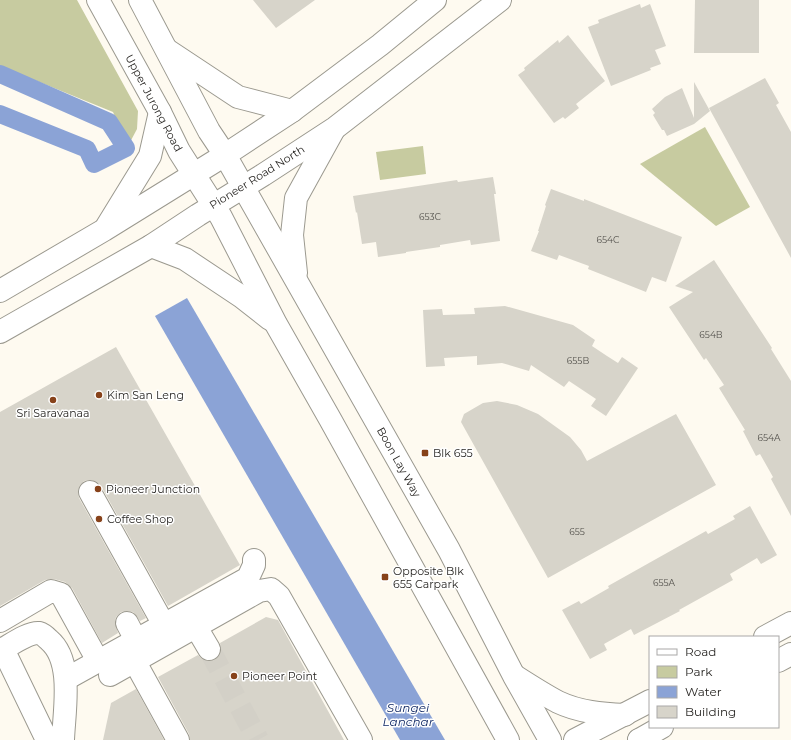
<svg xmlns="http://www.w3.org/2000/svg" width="791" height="740" font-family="Montserrat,sans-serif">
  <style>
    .green { fill: #c7cba0 }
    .water { fill: #8ba3d6 }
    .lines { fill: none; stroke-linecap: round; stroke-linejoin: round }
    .canal { stroke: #8ba3d6; stroke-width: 18 }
    .building { fill: #d7d4ca }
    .minor-tunnel { stroke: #d3d0c7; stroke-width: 22; stroke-dasharray: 22 11; stroke-linecap: butt }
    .minor-casing { stroke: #9b998f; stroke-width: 24 }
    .major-casing { stroke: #9b998f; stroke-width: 24 }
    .minor { stroke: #fff; stroke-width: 22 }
    .major { stroke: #fff; stroke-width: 22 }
    .poi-dot { fill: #87421a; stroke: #fff; stroke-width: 1.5 }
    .labels { text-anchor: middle; stroke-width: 3; stroke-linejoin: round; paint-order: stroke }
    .number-label { font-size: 9px; fill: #54524d }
    .street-label { font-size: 11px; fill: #282623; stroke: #fff }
    .poi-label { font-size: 11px; fill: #282623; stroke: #fff; text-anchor: start }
    .water-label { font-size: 12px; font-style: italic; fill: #122a65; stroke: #fff }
  </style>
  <rect width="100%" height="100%" fill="#fefaf0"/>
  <g class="green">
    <polygon points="0,0 77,0 138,111 137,129 128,146 113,112 0,66"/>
    <polygon points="705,127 750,207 716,226 640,164"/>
    <polygon points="423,146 426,174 380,180 376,152"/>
  </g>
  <polygon class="water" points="187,298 445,740 400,740 155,316"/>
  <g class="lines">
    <polyline class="canal" points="0,74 109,122 126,148 94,164 87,149 0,114"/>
  </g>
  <g class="building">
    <polygon points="253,0 315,0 276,28"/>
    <polygon points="695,0 759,0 759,53 694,53"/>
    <polygon points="640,4 641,8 650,4 666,46 655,50 661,64 650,68 651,70 611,86 588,27 599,23 598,20"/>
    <polygon points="568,35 605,81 576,104 579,108 565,119 563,117 554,123 518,75 525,70 524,68 558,40 559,43"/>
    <polygon points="765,78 779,103 776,105 791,132 791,258 709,108"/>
    <polygon points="694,82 710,111 694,124 667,136 664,130 662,130 653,115 655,113 652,109 665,97 682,88 694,118"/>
    <polygon points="493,177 496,194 494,194 500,241 471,245 470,240 440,245 440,247 406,252 406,253 378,257 376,242 362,244 357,212 356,213 353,196 457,180 458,182"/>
    <polygon points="551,189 584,201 584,199 682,237 666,282 652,277 646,292 588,269 589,266 559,255 557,260 531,251 539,231 538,231 546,206 545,205"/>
    <polygon points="714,260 772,348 771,349 791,381 791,516 771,479 773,477 760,454 756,456 743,431 745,430 719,388 724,385 706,358 704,360 669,307 693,292 675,286"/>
    <polygon points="505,306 573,325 595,340 592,346 607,356 618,363 622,357 638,368 606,416 591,406 596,399 569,381 564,387 531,365 529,371 502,363 477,365 477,356 444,358 445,366 426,367 423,310 442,309 443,315 475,314 474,308"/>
    <polygon points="116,347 240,565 168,606 101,486 97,482 91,480 84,481 80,485 78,491 79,498 146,618 140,621 133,612 127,611 121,612 116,617 115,622 118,633 102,643 72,588 65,582 54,579 45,580 0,606 0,412"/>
    <polygon points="497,401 517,405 538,414 570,437 581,450 587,461 676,414 716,485 548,578 461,422 464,414 483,403"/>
    <polygon points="750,506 777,555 761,564 757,558 730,574 733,580 679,610 680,611 634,635 631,629 604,644 607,650 590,659 562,610 579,601 581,604 609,588 608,586 706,531 708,534 735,519 733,516"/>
    <polygon points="266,617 278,620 344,740 190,740 189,734 158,677 198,655 203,660 209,661 215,660 220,655 221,648 220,643"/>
    <polygon points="136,689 164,740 103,740 111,703"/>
  </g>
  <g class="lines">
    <polyline class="minor-tunnel" points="209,649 258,740"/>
    <g class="minor-casing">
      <g id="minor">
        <polyline points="90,492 164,625"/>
        <polyline points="0,621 51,591 61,594 98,661"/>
        <polyline points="127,623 136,640"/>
        <polyline points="196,627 209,649"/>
        <polyline points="765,637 791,623"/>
        <polyline points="778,661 791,654"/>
        <polyline points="135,662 178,740"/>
        <polyline points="110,675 259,591 271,589 279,596 361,740"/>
        <polyline points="66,679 248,578 254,565 254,560"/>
        <path d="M47,740l-44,-91c9,-5 26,-17 36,-16 4,1 7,4 10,7 25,21 15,71 14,100"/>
        <polyline points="575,740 650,701"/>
        <polyline points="639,740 662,727"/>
      </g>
    </g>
    <g class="major-casing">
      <g id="major">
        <polyline points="98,0 160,112 179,151 221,217 276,324 330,419 508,740"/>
        <polyline points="140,0 209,131 225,155 449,550 514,676 550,740"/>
        <polyline points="167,50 238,97 292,111"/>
        <polyline points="107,226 150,156 160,112"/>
        <polyline points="151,246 185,259 242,297 270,319"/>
        <polyline points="296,273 292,235 296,198 333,131"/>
        <polyline points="0,291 104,230 225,155 292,111 380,45 435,0"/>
        <polyline points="0,332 151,246 198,215 263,175 335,128 500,0"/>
        <path d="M515,676c14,9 28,18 43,26 21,10 44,12 67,13"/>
        <polyline points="639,740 640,740"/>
      </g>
    </g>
    <use href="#minor" class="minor"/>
    <use href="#major" class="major"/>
  </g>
  <g class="poi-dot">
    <circle cx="99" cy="395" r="4"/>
    <circle cx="53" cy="400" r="4"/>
    <rect x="421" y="449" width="8" height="8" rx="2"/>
    <circle cx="98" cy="489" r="4"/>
    <circle cx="99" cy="519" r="4"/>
    <rect x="381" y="573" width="8" height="8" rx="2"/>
    <circle cx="234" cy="676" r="4"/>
  </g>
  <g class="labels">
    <g class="number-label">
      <text x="430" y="220">653C</text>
      <text x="608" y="243">654C</text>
      <text x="711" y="338">654B</text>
      <text x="578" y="364">655B</text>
      <text x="769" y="441">654A</text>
      <text x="577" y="535">655</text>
      <text x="664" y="586">655A</text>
    </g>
    <g class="street-label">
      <text transform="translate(154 103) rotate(62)" y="4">Upper Jurong Road</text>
      <text transform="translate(257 177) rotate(-32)" y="4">Pioneer Road North</text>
      <text transform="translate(399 462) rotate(61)" y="4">Boon Lay Way</text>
    </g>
    <g class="poi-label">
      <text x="107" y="399">Kim San Leng</text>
      <text x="53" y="417" text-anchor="middle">Sri Saravanaa</text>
      <text x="433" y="457">Blk 655</text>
      <text x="106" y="493">Pioneer Junction</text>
      <text x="107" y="523">Coffee Shop</text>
      <text x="393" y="575">Opposite Blk<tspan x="393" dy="13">655 Carpark</tspan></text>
      <text x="242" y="680">Pioneer Point</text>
    </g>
    <g class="water-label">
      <text x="408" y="712">Sungei<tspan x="408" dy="14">Lanchar</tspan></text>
    </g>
  </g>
  <rect x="649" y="636" width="130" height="92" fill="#ffffff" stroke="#a9a8a7"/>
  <rect x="657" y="649" width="20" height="6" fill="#ffffff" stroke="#a9a8a7"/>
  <text x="685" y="656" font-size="12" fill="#282623">Road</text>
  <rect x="657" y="666" width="20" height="12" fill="#c7cba0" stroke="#a9a8a7"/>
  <text x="685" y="676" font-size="12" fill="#282623">Park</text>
  <rect x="657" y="686" width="20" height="12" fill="#8ba3d6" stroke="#a9a8a7"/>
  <text x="685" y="696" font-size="12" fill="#282623">Water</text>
  <rect x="657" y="706" width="20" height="12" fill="#d7d4ca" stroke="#a9a8a7"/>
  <text x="685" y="716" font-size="12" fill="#282623">Building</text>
</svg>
